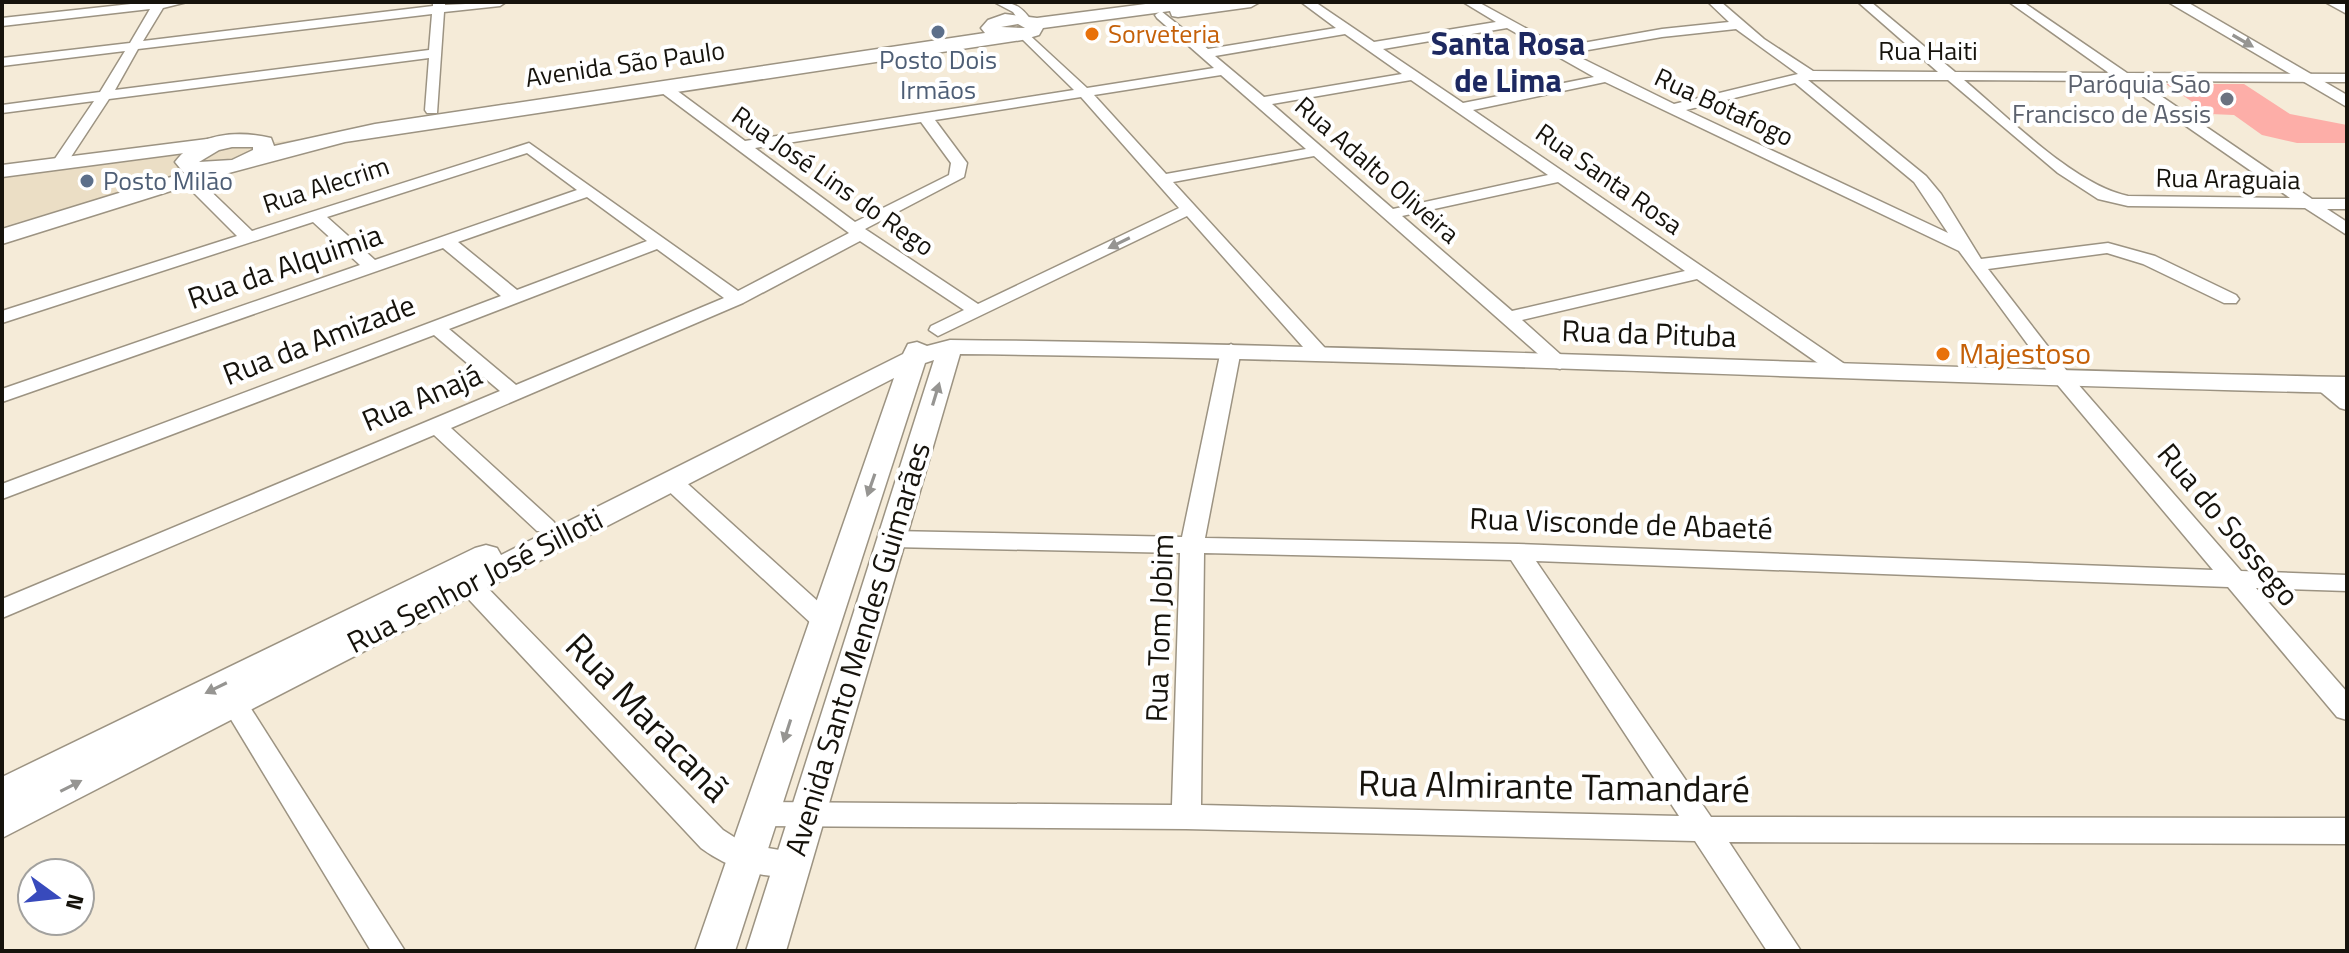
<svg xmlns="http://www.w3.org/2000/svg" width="2349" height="953" font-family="'Titillium Web',sans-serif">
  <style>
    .built { fill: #ebdec5 }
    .building { fill: #fdaea8 }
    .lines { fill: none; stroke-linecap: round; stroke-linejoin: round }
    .minor-casing { stroke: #9c9382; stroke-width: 3 }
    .tertiary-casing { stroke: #9c9382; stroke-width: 3 }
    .secondary-casing { stroke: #9c9382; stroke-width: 3 }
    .minor { fill: #fff; fill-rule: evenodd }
    .tertiary { fill: #fff; fill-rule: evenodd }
    .secondary { fill: #fff; fill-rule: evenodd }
    .oneway { fill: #969592 }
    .service-dot { fill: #5c6f8a; stroke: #fff; stroke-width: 3 }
    .food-dot { fill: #e8710a; stroke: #fff; stroke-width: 3 }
    .worship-dot { fill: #6b7280; stroke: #fff; stroke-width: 3 }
    .labels { text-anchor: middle; stroke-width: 8; stroke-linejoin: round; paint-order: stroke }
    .far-food-label { font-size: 26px; fill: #c56008; stroke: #fff; text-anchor: start }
    .far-street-label { font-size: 26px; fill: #16130c; stroke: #fff }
    .far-service-label { font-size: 26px; fill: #4e5e75; stroke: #fff }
    .far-worship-label { font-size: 26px; fill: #5b616d; stroke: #fff; text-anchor: end }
    .street-label { font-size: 30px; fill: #16130c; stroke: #fff }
    .food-label { font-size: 30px; fill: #c56008; stroke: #fff; text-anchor: start }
    .far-district-label { font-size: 32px; font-weight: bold; fill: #1d2860; stroke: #fff }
    .near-street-label { font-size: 36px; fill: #16130c; stroke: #fff }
  </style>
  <rect width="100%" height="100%" fill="#f5ebd8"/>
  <polygon class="built" points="300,139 2,227 2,178"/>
  <polygon class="building" points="2166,84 2244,84 2290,114 2347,125 2347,143 2297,143 2262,135 2234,115 2210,114"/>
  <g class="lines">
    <g class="minor-casing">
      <g id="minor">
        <path d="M149,2h38l-24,6 -20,33 290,-35v-4h12v3l61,-3 -6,4 -56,6 -7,101h-10l-2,-3 4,-52 -320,41 -44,67h-10l-3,-3 42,-62 -92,12v-8l98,-13 25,-41 -123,15v-8l128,-15 20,-34 -148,17v-8zM432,14l-3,36 -314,40 23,-41z"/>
        <path d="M994,2c19,0 26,3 37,18l-10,3 -8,-11z"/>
        <path d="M1301,2h14l59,40 122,-20 -33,-20h15l82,45 102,-18 67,-7 -21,-20h13l43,37 49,32 125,1 -80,-70h13l84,70 154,1 -100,-71h14l104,71 220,1v8l-208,-1 173,118h35v10h-20l20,13v13l-42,-27 -177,-2 -30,-7 -40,-26 -110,-93h-140l118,96 15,18 40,65 127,-16 47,13 81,39 3,4 -3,4h-12l-81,-39 -36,-11 -119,16 82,106 171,196 106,4v16l-91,-3 91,104v28l-10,-3 -109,-130 -692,-26 175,256 636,1v26l-618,-2 72,109h-34l-72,-110 -509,-12 -426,-3 -10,-3 -5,-9 5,-9 10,-3 412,3 8,-252 -288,-6 -8,-2 -4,-6 4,-6 8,-2 290,6 39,-187 10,-6 10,6 -36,188 313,6 695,26 -157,-187 -97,-132 -354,-169 -132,28 376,257 3,4 -3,4h-14l-138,-96 -175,41 48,43 -10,6 -7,-2 -239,-211 -141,26 152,166 3,4 -3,4h-14l-124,-140 -249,120 -9,-6 2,-4 33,-16 -104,-69 -117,62 -292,125 102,93 4,5 -4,5h-16l-103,-96 -432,183v-19l498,-208 -66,-56 -432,164v-15l499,-188 -58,-48 -441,154v-13l358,-124 -47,-43 -311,101v-12l235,-75 -53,-53v-6h12l56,54 277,-88 209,148 111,-58 -191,-143v-6h10l77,57 329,-51 -54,-53 -2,-3 6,-4 63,58 127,-20 -57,-50 -2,-3 6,-4 47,38 128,-21zM1507,28l87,49 -131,26 -80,-54zM1736,29l62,45 -124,30 -103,-51 91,-16zM1345,34l57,40 -138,23 -49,-41zM1221,75l85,74 -140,25 -72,-79zM1411,80l137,95 -155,34 -121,-105zM1964,80l157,1 169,117 -162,-2c-54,-11 -121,-80 -164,-116zM1795,83l119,99 34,51 -262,-123zM1081,97l98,111 -201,96 -113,-75 99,-52 3,-14 -32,-43zM921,122l30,41 -2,12 -94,47 -100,-74zM527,153l50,37 -202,70 -48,-43zM1558,182l127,89 -173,40 -110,-95zM587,197l60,44 -130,49 -59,-48zM657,249l67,49 -208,87 -67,-56zM1204,553l307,7 168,256 -478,-11z"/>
        <polygon points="2323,378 2330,380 2347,394 2347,410 2340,408 2316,388 2313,384 2316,380"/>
        <polygon points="671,474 679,476 832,614 836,620 832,626 823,629 814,626 663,486 660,481 663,476"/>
        <path d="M470,577l9,2 244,251 22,14 58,10 4,9 -4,9c-33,12 -75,-4 -102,-24l-240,-257 -3,-6 3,-6z"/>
        <polygon points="234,693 243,696 405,951 371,951 221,703 225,696"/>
      </g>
    </g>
    <g class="tertiary-casing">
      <g id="tertiary">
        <polygon points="2168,2 2187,2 2347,95 2347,107"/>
        <polygon points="2325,2 2347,3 2347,14"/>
        <polygon points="223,137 230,139 232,143 230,147 2,177 2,165"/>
        <path d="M950,340c466,5 931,28 1397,37v16c-462,-10 -924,-34 -1387,-39l-174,597h-40l188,-591 -9,3 -190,588h-40l199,-573 -892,460v-61l473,-229 11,-3 11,3 4,7 402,-201 5,-10 9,-2 10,4z"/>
      </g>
    </g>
    <g class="secondary-casing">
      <path id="secondary" d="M1161,2h99l-9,5 -73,10 -6,-1 -2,-5 -127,17 -4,7 -17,5 -677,102 -120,32 -223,70v-15l182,-56 -9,-11c21,-29 63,-32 96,-24l3,8 101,-22 610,-91 -4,-5 7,-8 17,-6 32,4zM1018,24l7,4 -24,-1zM232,147h21v3l-21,10 -33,2 20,-12z"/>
    </g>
    <use href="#minor" class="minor"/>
    <use href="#tertiary" class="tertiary"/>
    <use href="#secondary" class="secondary"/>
  </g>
  <defs><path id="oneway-solid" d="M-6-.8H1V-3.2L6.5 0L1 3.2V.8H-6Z" transform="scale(2)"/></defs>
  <g class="oneway">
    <use href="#oneway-solid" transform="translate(2243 41) rotate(30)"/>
    <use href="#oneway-solid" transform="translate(1119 243) rotate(154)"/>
    <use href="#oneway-solid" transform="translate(936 394) rotate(-73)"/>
    <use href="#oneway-solid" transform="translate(871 485) rotate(109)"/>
    <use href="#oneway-solid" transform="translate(216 688) rotate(154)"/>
    <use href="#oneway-solid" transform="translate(787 731) rotate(108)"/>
    <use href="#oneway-solid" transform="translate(71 786) rotate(-27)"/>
  </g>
  <g class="service-dot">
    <circle cx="938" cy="32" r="8"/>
    <circle cx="87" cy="181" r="8"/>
  </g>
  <g class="food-dot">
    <circle cx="1092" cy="34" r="8"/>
    <circle cx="1943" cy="354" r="8"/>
  </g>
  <circle class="worship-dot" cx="2227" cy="99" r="8"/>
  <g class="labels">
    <g class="far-food-label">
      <text x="1108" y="43">Sorveteria</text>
    </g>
    <g class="far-street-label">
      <text x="1928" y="60">Rua Haiti</text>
      <text transform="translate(625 64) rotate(-8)" y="9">Avenida São Paulo</text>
      <text transform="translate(1724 107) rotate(25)" y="9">Rua Botafogo</text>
      <text transform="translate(1377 170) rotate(41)" y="9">Rua Adalto Oliveira</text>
      <text transform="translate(1609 179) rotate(35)" y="9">Rua Santa Rosa</text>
      <text transform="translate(2228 179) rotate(1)" y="9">Rua Araguaia</text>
      <text transform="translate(833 181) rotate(35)" y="9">Rua José Lins do Rego</text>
      <text transform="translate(326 185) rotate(-18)" y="9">Rua Alecrim</text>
    </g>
    <g class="far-service-label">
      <text x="938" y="69">Posto Dois<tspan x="938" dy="30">Irmãos</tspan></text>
      <text x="103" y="190" text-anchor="start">Posto Milão</text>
    </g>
    <g class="far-worship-label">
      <text x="2211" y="93">Paróquia São<tspan x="2211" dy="30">Francisco de Assis</tspan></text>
    </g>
    <g class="street-label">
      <text transform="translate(285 267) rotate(-19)" y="10">Rua da Alquimia</text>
      <text transform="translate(1649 334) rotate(2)" y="10">Rua da Pituba</text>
      <text transform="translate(319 340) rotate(-21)" y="10">Rua da Amizade</text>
      <text transform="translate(422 398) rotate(-23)" y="10">Rua Anajá</text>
      <text transform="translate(1621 524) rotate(2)" y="10">Rua Visconde de Abaeté</text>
      <text transform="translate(2228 525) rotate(50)" y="10">Rua do Sossego</text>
      <text transform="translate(475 581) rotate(-27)" y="10">Rua Senhor José Silloti</text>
      <text transform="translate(1160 628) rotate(-88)" y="10">Rua Tom Jobim</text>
      <text transform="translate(858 649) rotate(-73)" y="10">Avenida Santo Mendes Guimarães</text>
    </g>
    <g class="food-label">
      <text x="1959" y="364">Majestoso</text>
    </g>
    <g class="far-district-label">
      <text x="1508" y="55">Santa Rosa<tspan x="1508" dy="37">de Lima</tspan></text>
    </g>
    <g class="near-street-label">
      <text transform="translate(648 717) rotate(46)" y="13">Rua Maracanã</text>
      <text transform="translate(1554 786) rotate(1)" y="13">Rua Almirante Tamandaré</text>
    </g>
  </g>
  <rect width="2349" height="953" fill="none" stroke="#16130c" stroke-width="8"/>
  <g transform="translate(56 897) rotate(105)"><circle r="38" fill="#ffffff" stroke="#a2a19e" stroke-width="2"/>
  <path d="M0-6L14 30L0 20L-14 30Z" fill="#384abc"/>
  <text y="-12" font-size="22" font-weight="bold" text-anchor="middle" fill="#16130c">N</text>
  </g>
</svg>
